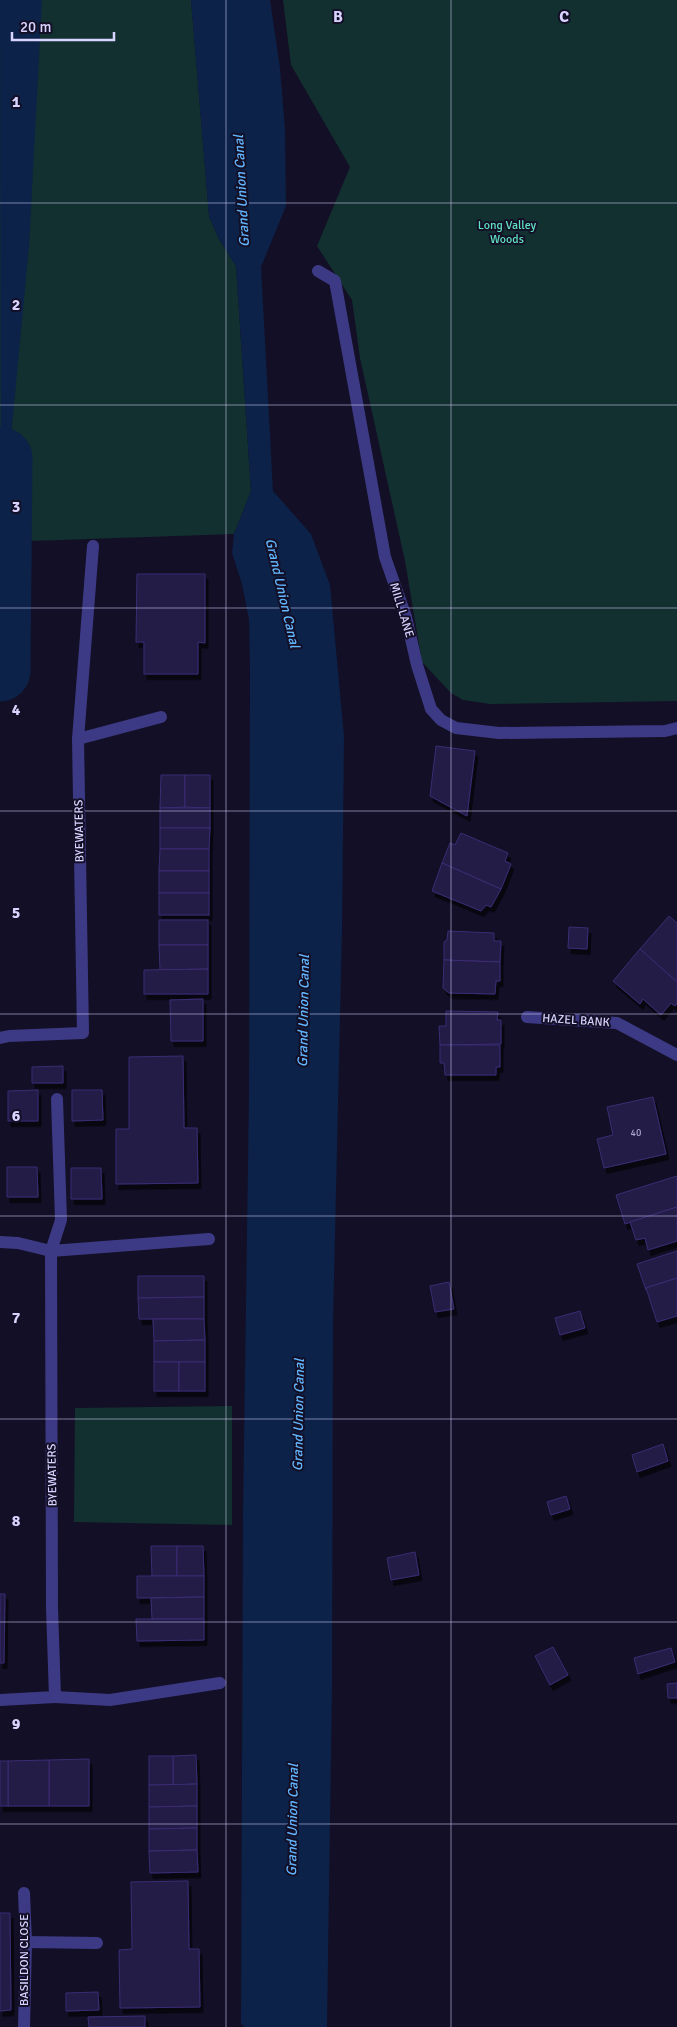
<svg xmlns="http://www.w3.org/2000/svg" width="677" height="2027" font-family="Signika,sans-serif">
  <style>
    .green { fill: #12302f }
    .water { fill: #0c2248 }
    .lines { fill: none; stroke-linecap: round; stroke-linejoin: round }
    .river { stroke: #0c2248; stroke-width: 61 }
    .building { fill: #241b47; stroke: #3b2d73; filter: url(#shadow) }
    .lane { stroke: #3d3a85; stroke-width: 12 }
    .street { stroke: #3d3a85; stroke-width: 12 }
    .grid { fill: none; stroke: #d9d4ff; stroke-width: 1; stroke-opacity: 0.55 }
    .labels { text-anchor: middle; stroke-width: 4; stroke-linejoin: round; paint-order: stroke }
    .number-label { font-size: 10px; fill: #aca6d1 }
    .park-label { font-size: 12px; fill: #5fe0c0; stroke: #130f26 }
    .street-label { font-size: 12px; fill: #d9d4ff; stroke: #130f26 }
    .water-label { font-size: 14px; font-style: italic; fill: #62b6ff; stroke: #130f26 }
    .grid-label { font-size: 16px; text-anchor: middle; font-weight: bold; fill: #d9d4ff; stroke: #130f26; stroke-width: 4; stroke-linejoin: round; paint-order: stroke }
  </style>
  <defs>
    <filter id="shadow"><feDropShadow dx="3" dy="5.5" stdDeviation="0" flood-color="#0009"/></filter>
  </defs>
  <rect width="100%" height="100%" fill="#130f26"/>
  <g class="green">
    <polygon points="0,0 191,0 209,216 219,239 236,266 251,491 234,534 1,542 0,671"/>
    <polygon points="283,0 677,0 677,701 490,704 463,700 451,693 422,662 405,561 360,358 352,300 317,246 350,167 291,65"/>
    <polygon points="232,1406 232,1525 74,1522 75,1408"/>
  </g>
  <g class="water">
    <polygon points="0,0 42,0 29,247 1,542"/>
    <polygon points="191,0 270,0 280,68 285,130 286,206 261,267 273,491 311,534 330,585 344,736 342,930 333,1323 332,1685 327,2027 245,2027 241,2024 243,1513 249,1094 250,667 249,619 242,584 232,553 234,534 251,491 236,266 219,239 209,216"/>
  </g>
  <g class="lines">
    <polyline class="river" points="0,671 2,458"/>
  </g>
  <g class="building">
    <polygon points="137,574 205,574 205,643 198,642 198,674 144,674 144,642 136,642"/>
    <polygon points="436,746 475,751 467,816 430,796"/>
    <polygon points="161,775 185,775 185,807 160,808"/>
    <polygon points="185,775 210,775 210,808 185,807"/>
    <rect x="160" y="808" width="50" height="20"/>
    <polygon points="160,828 210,828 209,849 160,849"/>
    <polygon points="461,833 508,853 505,861 511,864 501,889 442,863 450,843 455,845"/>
    <polygon points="160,849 209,849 209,871 159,871"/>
    <polygon points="442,863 501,889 491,907 486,905 481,911 432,891"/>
    <rect x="159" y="871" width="50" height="22"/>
    <rect x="159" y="893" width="50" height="22"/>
    <polygon points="669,916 677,923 677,982 640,949"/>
    <rect x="159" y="920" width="49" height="25"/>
    <polygon points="569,927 588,928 587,949 568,948"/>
    <polygon points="448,931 494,933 494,941 501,941 500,962 444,960 444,942 447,940"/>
    <polygon points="159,945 208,945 208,969 160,970"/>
    <polygon points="640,949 677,982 677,1004 675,1006 671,1003 661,1015 643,999 640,1004 613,981"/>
    <polygon points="444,960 500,962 500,981 496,981 495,994 449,993 443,988"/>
    <polygon points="208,969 208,994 144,994 144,970"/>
    <polygon points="203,999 203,1041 171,1041 170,1000"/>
    <polygon points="446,1011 498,1012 497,1020 501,1020 501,1044 440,1045 439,1026 446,1026"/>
    <polygon points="440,1045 500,1045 500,1067 496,1067 496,1075 445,1075 444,1063 440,1063"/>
    <polygon points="183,1056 184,1128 197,1128 198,1183 116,1184 116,1129 129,1129 129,1057"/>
    <polygon points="63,1066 63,1083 32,1083 32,1067"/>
    <polygon points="38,1090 38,1121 8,1121 8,1091"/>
    <polygon points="72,1090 102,1090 103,1120 72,1121"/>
    <polygon points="653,1097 666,1154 604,1168 597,1139 613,1135 607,1107"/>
    <polygon points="7,1167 37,1167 38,1197 7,1197"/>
    <polygon points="71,1168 101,1168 102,1199 71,1199"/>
    <polygon points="677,1176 677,1207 625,1224 616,1195"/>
    <polygon points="677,1207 677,1241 648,1250 645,1238 636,1240 630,1222"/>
    <polygon points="677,1251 677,1278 646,1288 646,1290 637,1264"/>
    <polygon points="138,1276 204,1276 204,1297 138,1298"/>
    <polygon points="677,1278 677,1316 657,1322 646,1288"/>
    <polygon points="449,1282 454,1309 435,1312 430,1286"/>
    <polygon points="204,1297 204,1319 139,1319 138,1298"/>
    <polygon points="580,1311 585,1328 560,1335 555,1318"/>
    <polygon points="153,1319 204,1319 205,1340 154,1341"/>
    <polygon points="205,1340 205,1362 154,1362 154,1341"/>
    <rect x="154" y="1362" width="25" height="29"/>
    <rect x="179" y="1362" width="26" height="29"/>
    <polygon points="663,1444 668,1461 637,1472 632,1455"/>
    <polygon points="566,1496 570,1509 551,1515 547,1502"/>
    <polygon points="151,1546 177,1546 177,1576 152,1576"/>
    <polygon points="177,1546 203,1546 204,1576 177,1576"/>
    <polygon points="415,1552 419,1575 391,1580 387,1558"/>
    <polygon points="137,1576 204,1576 204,1597 137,1598"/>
    <polygon points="0,1594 5,1594 4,1663 0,1663"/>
    <polygon points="204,1597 204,1619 152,1619 151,1598"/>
    <polygon points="136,1619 204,1619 204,1640 137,1641"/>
    <polygon points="553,1647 568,1675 550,1685 535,1656"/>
    <polygon points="671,1648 675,1662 638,1674 634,1658"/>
    <polygon points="677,1683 677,1698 668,1698 667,1684"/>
    <polygon points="196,1755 197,1784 173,1785 173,1756"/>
    <rect x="149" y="1756" width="24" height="29"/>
    <polygon points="89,1759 89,1806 49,1806 49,1760"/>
    <polygon points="49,1760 49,1806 8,1806 8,1761"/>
    <rect x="0" y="1761" width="8" height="45"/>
    <polygon points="197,1784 197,1806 149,1807 149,1785"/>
    <polygon points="197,1806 197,1828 149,1829 149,1807"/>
    <polygon points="197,1828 197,1850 149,1851 149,1829"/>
    <polygon points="197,1850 198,1872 150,1873 149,1851"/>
    <polygon points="188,1881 189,1949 199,1949 200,2007 120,2008 119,1950 132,1949 131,1882"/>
    <polygon points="0,1913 10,1913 11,2010 0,2011"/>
    <polygon points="98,1992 99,2010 66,2011 66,1993"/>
    <polygon points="145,2016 145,2027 89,2027 88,2017"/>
  </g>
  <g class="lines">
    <g class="lane">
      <polyline points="318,271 335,281 385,557 406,617 417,665 431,709 441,720 456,728 499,733 665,731 677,728"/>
      <polyline points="78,739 161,717"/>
      <polyline points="527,1017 617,1023 677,1055"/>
      <polyline points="57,1099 61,1220 51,1251 209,1239"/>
      <polyline points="55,1697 110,1700 220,1683"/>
      <polyline points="26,1942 97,1943"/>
    </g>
    <g class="street">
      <polyline points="0,1038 9,1036 83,1033 78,739 93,546"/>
      <polyline points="0,1242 18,1243 51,1251 52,1608 55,1697 0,1700"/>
      <polyline points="24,2027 26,1942 24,1893"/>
    </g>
  </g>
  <path class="grid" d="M226,0v2027M451,0v2027M0,203h677M0,405h677M0,608h677M0,811h677M0,1014h677M0,1216h677M0,1419h677M0,1622h677M0,1824h677"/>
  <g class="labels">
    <g class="number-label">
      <text x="636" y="1136">40</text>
    </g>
    <g class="park-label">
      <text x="507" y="229">Long Valley<tspan x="507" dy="14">Woods</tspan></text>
    </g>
    <g class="street-label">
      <text transform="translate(402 610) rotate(73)" y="4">MILL LANE</text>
      <text transform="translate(79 831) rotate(-91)" y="4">BYEWATERS</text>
      <text transform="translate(576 1020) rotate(4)" y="4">HAZEL BANK</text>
      <text transform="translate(52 1475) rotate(-91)" y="4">BYEWATERS</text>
      <text transform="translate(24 1960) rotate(-90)" y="4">BASILDON CLOSE</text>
    </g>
    <g class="water-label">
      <text transform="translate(241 191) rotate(-93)" y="5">Grand Union Canal</text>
      <text transform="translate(283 593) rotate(77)" y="5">Grand Union Canal</text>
      <text transform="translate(303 1011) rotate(-89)" y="5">Grand Union Canal</text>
      <text transform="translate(298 1415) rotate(-89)" y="5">Grand Union Canal</text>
      <text transform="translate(292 1820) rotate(-89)" y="5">Grand Union Canal</text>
    </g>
  </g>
  <g class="grid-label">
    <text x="338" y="22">B</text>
    <text x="564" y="22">C</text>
    <text x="16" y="107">1</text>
    <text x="16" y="310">2</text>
    <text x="16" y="512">3</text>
    <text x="16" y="715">4</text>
    <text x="16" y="918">5</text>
    <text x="16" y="1121">6</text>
    <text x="16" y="1323">7</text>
    <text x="16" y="1526">8</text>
    <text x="16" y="1729">9</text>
  </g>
  <path d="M12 32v8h102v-8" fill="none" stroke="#d9d4ff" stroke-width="2.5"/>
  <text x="20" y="32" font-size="15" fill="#d9d4ff" stroke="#130f26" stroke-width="4" paint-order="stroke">20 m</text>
</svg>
